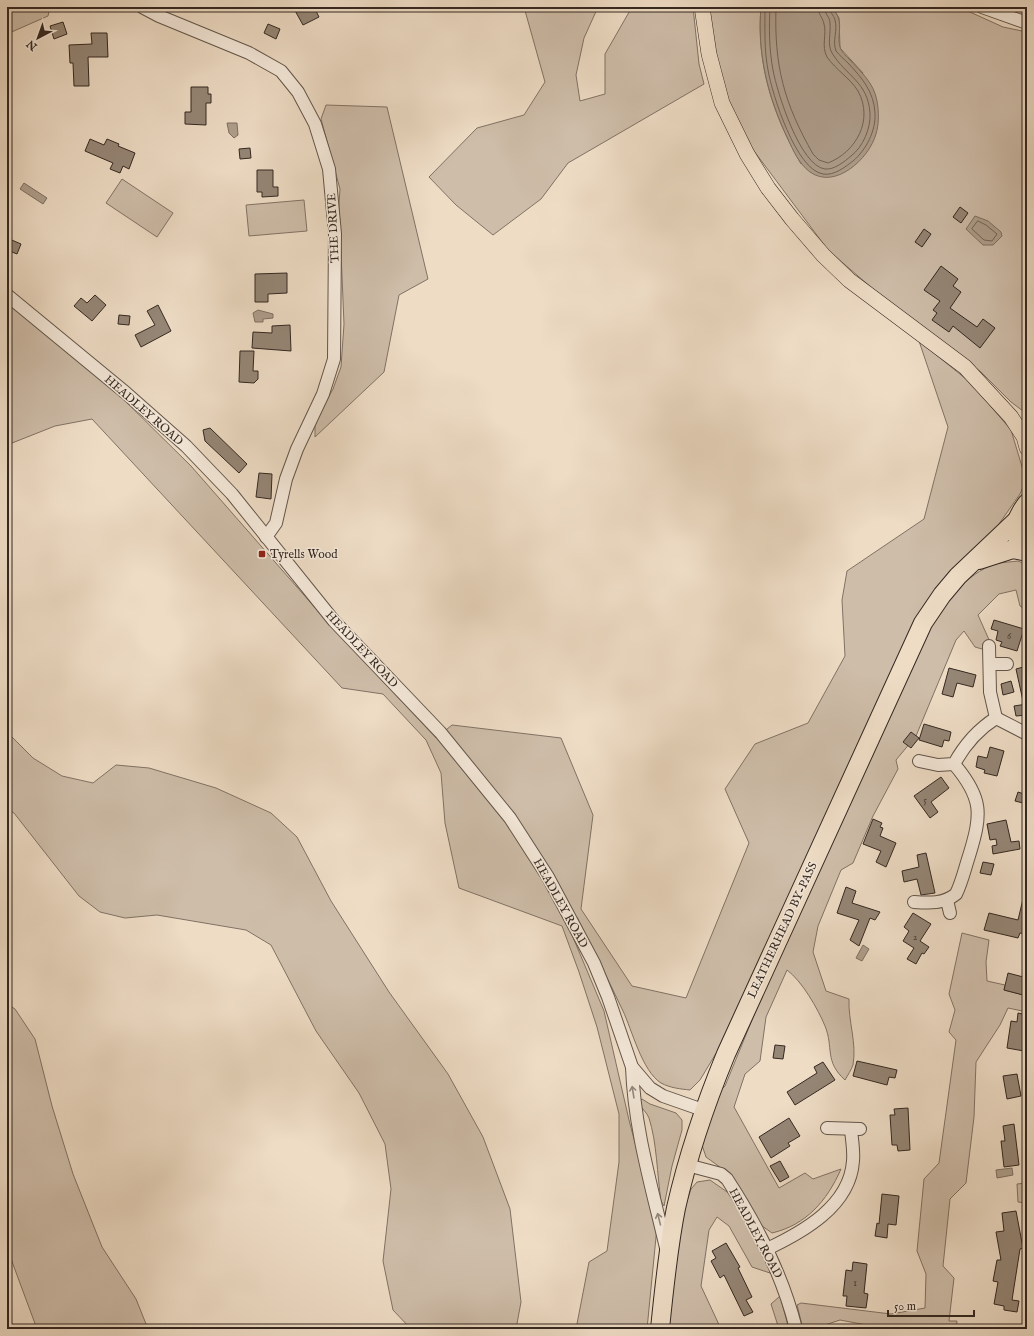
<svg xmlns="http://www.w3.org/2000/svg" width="1034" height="1336" font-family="'IM FELL English',serif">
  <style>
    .green { fill: #cebda9; stroke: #817265 }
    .water { fill: #af9f8d; stroke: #7e6f62 }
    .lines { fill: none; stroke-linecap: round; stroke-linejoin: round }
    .shore { stroke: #726457; stroke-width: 1 }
    .building { fill: #958676; stroke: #342821 }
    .minor-casing { stroke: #62554a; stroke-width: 14 }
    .major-casing { stroke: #342821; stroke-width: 16 }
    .highway-casing { stroke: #342821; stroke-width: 20 }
    .minor { stroke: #f4e8d9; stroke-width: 12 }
    .major { stroke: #eedcc5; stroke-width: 15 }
    .highway { stroke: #eedcc5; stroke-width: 18 }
    .oneway { stroke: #94887d }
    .poi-dot { fill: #8f2418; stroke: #f4e8d9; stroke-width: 1.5 }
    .labels { text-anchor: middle; stroke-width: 3; stroke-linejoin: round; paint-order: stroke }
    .number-label { font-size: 10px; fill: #4c4036 }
    .street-label { font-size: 12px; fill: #342821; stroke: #f4e8d9 }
    .poi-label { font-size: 12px; fill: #342821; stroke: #f4e8d9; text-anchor: start }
  </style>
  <rect width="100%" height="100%" fill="#eedcc5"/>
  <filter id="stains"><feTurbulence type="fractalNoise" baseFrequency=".005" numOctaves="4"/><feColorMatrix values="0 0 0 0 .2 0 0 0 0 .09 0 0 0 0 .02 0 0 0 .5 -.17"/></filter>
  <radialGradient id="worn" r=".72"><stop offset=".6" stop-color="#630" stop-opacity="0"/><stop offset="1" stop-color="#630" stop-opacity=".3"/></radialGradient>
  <g class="green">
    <polygon points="7,7 50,7 48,16 7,34"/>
    <polygon points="524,7 598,7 584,38 576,75 580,101 605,94 605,54 632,7 693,7 699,64 704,84 568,163 541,199 493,235 456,205 429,177 477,128 524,115 545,82"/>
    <path d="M709,7h52c-5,57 12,108 40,157l62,-91 -23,-25 -1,-30 -7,-11h127l44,20 24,5v382l-16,-12 -30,-30 -101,-77 -52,-45 -74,-99 -20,-35 -13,-35 -7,-36z"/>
    <polygon points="326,105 387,107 428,279 399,295 384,372 315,437 315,422 333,389 341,367 344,324 339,204 340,189 321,119"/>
    <polygon points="122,179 173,213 157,237 106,203"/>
    <polygon points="304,200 307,231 249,236 246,205"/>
    <path d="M7,302l106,87 78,77 140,160 105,112 16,-13 109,13 32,77 -12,94 51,77 54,12 63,-155 -24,-54 30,-45 53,-21 37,-67 -3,-56 5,-29 77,-52 24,-92 -29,-86 52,42 40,47 15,50 -6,14 -26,37 -47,45 -167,340 -62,134 -18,30 -10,10c-9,-1 -20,-2 -29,-7 -19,-12 -29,-53 -38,-72 -15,-32 -31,-63 -46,-94l-10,6 37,88 25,109 28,107 -10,102h-71l13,-67 18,-11 12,-89v-48l-22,-87 -18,-55 -17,-46 -103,-38 -14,-65 -4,-50 -15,-33 -43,-46 -41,-6 -250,-269 -37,7 -48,19z"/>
    <path d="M1018,561l9,4v46l-7,-5 -4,-16 -17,4 -21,21 12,27 -8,7 -7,-2 -11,-16 -8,9 -40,96 -20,24 2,9 -25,47 -20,47 -12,7 -23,56 -5,26 13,39 23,8c-1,22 8,44 4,66 -2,5 -5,10 -8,15 -21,-19 -11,-32 -20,-54 -7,-17 -23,-45 -38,-56l-21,47 -6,44 -15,13 -11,33 45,81 26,-15 8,6 28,-10c-14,32 -35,56 -69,64l-14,-10 -34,-53 -18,-13 -4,-12 15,-51 8,-8 52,-127 149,-328c17,-25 39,-58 70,-67 7,-2 15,-2 22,-3z"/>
    <polygon points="7,732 33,758 62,776 93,783 116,765 149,768 216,788 271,813 297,837 331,901 389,992 448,1074 483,1137 510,1209 521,1302 516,1329 411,1329 393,1310 383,1261 391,1189 385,1144 359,1093 316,1031 271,945 246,930 157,915 125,918 100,912 79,896 14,813 7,809"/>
    <polygon points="962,933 989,940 986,962 987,981 1005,985 1004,990 1027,996 1027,1012 1008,1008 1000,1025 976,1062 974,1117 966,1183 950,1199 943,1266 954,1278 949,1321 957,1321 956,1329 888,1329 840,1320 819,1327 817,1329 803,1329 797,1305 801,1303 891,1314 925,1308 926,1274 917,1251 924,1179 939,1163 956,1040 949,1032 955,1010 949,994"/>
    <polygon points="7,1004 15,1009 35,1039 52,1106 73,1174 102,1247 136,1299 148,1329 37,1329 7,1248"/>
    <path d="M642,1099l8,5 26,9 6,7v10l-10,36 -8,40 -3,-5c-4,-27 -4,-58 -12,-83 -2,-6 -8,-9 -10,-16z"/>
    <polygon points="710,1180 730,1194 770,1265 770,1273 752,1267 729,1226 717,1217 709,1230 701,1286 721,1329 668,1329 682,1216 691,1189 697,1182"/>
    <polygon points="1027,1183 1027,1203 1018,1202 1017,1184"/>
    <polygon points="780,1296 789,1329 779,1329 771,1304"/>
  </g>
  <g class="water">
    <path d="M761,7h71c2,3 5,7 6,10 4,9 -1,21 2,30 1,4 6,9 9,12 12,13 25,24 28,42 2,11 2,23 -1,33 -7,25 -41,56 -66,38 -11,-8 -17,-22 -22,-33 -20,-42 -31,-85 -27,-132z"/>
    <polygon points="227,123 237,123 238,135 234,138 229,133"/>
    <polygon points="24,183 47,198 43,204 20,189"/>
    <polygon points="975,216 988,221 1001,232 1002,236 993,245 983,245 966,229"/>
    <polygon points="258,310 273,314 273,318 263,319 263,322 255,322 253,313"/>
    <polygon points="863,945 869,949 862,961 856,958"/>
    <polygon points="1012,1168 1013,1175 997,1178 996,1170"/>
  </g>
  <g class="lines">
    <g class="shore">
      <path d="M765,7c0,21 -1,42 3,63 4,24 28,100 55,104 11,2 22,-7 30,-13 13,-11 23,-30 22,-48 -1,-21 -13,-35 -26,-49 -4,-4 -10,-9 -13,-13 -4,-10 2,-21 -1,-31 -1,-5 -6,-8 -6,-13"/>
      <path d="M770,7c-1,21 -1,42 3,63 4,22 27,96 52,99 9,1 19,-7 26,-13 12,-9 20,-28 19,-43 -2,-31 -24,-37 -38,-60 -5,-8 -1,-20 -2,-30 0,-6 -6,-10 -6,-16"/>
      <path d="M776,7c-2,59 8,96 37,147l6,6 9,3c28,-11 46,-43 30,-72 -8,-13 -22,-21 -31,-34 -6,-11 0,-23 -3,-33 -1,-6 -6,-10 -6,-17"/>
      <polygon points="978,221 986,225 997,234 992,241 984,240 972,229"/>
    </g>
  </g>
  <g class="building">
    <polygon points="293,7 314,7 319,17 303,25"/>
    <polygon points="63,22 67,34 54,39 50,26"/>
    <polygon points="268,24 280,29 276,39 264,33"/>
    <polygon points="91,33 107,33 108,57 88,57 89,86 74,86 73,63 70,63 69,45 92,44"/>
    <polygon points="191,87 208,87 208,94 211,94 211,103 206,103 206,125 185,124 185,112 191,112"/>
    <polygon points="90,139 104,145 107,139 119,144 118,146 135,153 129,169 123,166 120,173 110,169 113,163 85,151"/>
    <polygon points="250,148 251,158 240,159 239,149"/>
    <polygon points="257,170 273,170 273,187 278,187 278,196 262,197 262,192 257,192"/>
    <polygon points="960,207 968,213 961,223 953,217"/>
    <polygon points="924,229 931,234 922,247 915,242"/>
    <polygon points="7,238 21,244 17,254 7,250"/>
    <polygon points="941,266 958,279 953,286 961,292 950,308 977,327 983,319 995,328 980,348 953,326 949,332 932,320 937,313 933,310 940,301 924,290"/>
    <polygon points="287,273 287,293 268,294 268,302 255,302 255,274"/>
    <polygon points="95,295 106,305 92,321 74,306 81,298 87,303"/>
    <polygon points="158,305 171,331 141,347 135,335 155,325 147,311"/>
    <polygon points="119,315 130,316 129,325 118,324"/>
    <polygon points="290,325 291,351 252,348 253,332 272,333 272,326"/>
    <polygon points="240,351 254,351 253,371 258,371 258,379 254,383 239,382"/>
    <polygon points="210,428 247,464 239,473 205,441 203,430"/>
    <polygon points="259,473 272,474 271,499 256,497"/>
    <polygon points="994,620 1024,629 1017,651 1000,646 1002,642 996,640 998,631 991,629"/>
    <polygon points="1027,666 1027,700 1023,701 1016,669"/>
    <polygon points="949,668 976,675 973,687 957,683 953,697 942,694"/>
    <polygon points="1011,681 1014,692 1003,695 1001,684"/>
    <polygon points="1027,704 1027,715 1016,716 1014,706"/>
    <polygon points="924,724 951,732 949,741 944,740 942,747 919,740"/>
    <polygon points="911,732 919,738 911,748 903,742"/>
    <polygon points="990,747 1004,751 997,776 984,773 985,770 976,767 978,756 987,758"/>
    <polygon points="941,777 949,788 931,802 938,812 930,818 914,796"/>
    <polygon points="1018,792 1027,795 1027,804 1015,801"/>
    <polygon points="873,819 882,823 880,827 883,828 880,836 896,843 886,867 876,862 881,851 863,844"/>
    <polygon points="1006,820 1011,842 1019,841 1020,849 993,854 992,846 997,845 996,839 990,840 987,824"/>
    <polygon points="926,853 935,893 921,895 917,879 904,882 902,871 919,867 917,855"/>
    <polygon points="983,862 994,864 991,875 980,873"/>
    <polygon points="846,887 856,891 852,903 880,912 875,920 870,918 859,946 850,940 859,920 837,913"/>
    <polygon points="1023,899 1027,900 1027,934 1020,933 1018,938 984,930 989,913 1018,920"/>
    <polygon points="913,913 931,924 920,941 929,947 924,954 922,953 916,964 907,959 914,948 903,941 909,931 904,927"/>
    <polygon points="1008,973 1027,978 1027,996 1004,990"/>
    <polygon points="1018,1013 1027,1015 1027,1032 1024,1051 1007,1048 1011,1021 1017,1022"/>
    <polygon points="775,1045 785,1046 783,1059 773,1058"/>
    <polygon points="857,1061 897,1070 895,1078 889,1077 887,1085 853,1076"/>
    <polygon points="823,1062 835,1080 795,1105 787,1092 817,1073 814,1067"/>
    <polygon points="1017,1074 1021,1096 1007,1099 1003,1076"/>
    <polygon points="908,1108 910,1150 898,1151 897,1145 892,1145 890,1115 895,1115 894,1109"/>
    <polygon points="789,1118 800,1136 788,1143 790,1146 771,1158 759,1137"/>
    <polygon points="1014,1124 1019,1165 1004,1167 1001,1141 1005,1141 1003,1126"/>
    <polygon points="780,1161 789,1177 780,1182 770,1166"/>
    <polygon points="882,1194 899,1196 896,1225 888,1224 887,1238 875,1236 877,1223 879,1224"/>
    <polygon points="1016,1211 1023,1248 1020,1249 1012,1300 1019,1301 1017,1312 1004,1310 1004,1306 994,1304 998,1282 993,1281 997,1260 1001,1260 996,1232 1004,1231 1002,1213"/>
    <polygon points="726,1243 740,1267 738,1268 752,1297 746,1300 753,1312 744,1316 724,1275 720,1278 711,1261 716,1258 712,1251"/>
    <polygon points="853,1262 867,1264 864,1293 868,1294 866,1308 846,1306 847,1296 843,1296 846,1270 852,1271"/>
  </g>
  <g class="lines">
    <g class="minor-casing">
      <g id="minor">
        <polyline points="142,7 159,16 249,53 281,71 298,92 315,124 329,169 335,234 334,359 323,394 297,449 286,479 276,523 266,537"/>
        <polyline points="982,7 1027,23"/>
        <polyline points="7,295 126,393 186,446 232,494 334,621 440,732 510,818 548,877 594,963 608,997 632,1067 650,1088 663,1096 703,1110"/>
        <polyline points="989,646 990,692 996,718"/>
        <polyline points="990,664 1007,664"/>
        <path d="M919,761l19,4 16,-1c11,-20 23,-34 42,-46l31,16"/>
        <polyline points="947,900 950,913"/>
        <path d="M914,902c15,1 30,2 42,-8 6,-12 9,-26 13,-38 13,-42 14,-58 -15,-92"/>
        <path d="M632,1067c2,61 20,121 34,181"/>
        <polyline points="827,1128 860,1129"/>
        <path d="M687,1165l34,9 6,5c30,46 56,97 69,150"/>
        <path d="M767,1249c36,-17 83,-43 86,-88 1,-10 -1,-21 -2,-31"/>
      </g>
    </g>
    <g class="major-casing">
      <polyline id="major" points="702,7 709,54 722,103 747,154 768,188 792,219 823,255 849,280 965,367 1011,417 1024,437 1027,448"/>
    </g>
    <g class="highway-casing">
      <g id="highway">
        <path d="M1027,503c-14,19 -17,31 0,48"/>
        <polyline points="979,560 1013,549 1027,552"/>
        <path d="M660,1329c4,-40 8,-81 16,-121 12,-53 29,-103 50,-154l197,-431 19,-28 16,-19 59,-56"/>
      </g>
    </g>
    <use href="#minor" class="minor"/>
    <use href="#major" class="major"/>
    <use href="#highway" class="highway"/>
  </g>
  <defs><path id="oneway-shaft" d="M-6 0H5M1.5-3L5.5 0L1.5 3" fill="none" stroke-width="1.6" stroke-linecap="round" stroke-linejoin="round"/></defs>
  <g class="oneway">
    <use href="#oneway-shaft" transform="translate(633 1092) rotate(-99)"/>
    <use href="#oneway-shaft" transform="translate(659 1219) rotate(-104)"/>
  </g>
  <rect class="poi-dot" x="258" y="550" width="8" height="8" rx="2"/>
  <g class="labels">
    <g class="number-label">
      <text x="1009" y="639">6</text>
      <text x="925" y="803">5</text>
      <text x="915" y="940">2</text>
      <text x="855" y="1286">1</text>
    </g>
    <g class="street-label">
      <text transform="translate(333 228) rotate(-93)" y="4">THE DRIVE</text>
      <text transform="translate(144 410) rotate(41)" y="4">HEADLEY ROAD</text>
      <text transform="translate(362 649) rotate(47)" y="4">HEADLEY ROAD</text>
      <text transform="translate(561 903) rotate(61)" y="4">HEADLEY ROAD</text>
      <text transform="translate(782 930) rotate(-65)" y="4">LEATHERHEAD BY-PASS</text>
      <text transform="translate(756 1233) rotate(62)" y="4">HEADLEY ROAD</text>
    </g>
    <g class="poi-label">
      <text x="270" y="558">Tyrells Wood</text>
    </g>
  </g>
  <rect width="1034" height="1336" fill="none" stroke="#eedcc5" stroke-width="24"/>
  <rect x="8" y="8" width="1018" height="1320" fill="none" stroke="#342821" stroke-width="2"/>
  <rect x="12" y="12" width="1010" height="1312" fill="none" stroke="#342821"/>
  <g transform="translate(38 38) rotate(221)" stroke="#f4e8d9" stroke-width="3" paint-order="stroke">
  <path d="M0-3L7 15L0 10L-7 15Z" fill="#342821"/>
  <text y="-6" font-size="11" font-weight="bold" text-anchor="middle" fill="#342821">N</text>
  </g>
  <path d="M888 1310v6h86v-6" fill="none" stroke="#342821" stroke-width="2"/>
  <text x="894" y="1310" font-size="12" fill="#342821" stroke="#f4e8d9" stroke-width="3" paint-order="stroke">50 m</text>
  <rect width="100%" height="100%" filter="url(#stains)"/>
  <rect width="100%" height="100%" fill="url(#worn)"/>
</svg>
